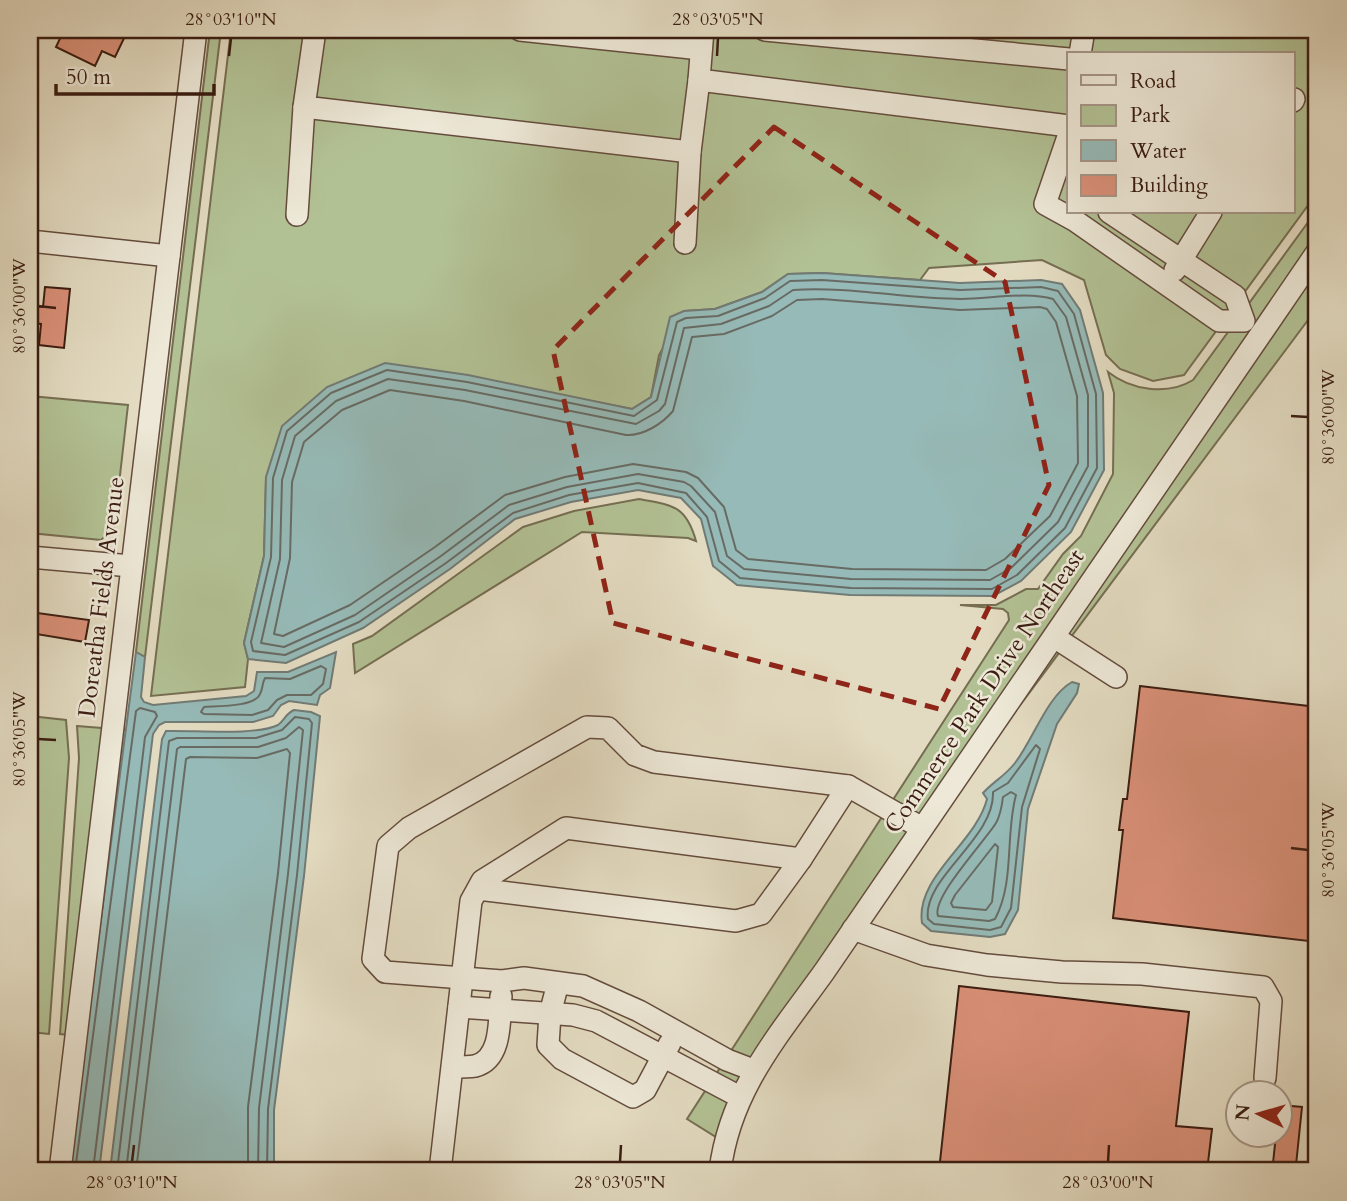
<svg xmlns="http://www.w3.org/2000/svg" width="1347" height="1201" font-family="Cardo,serif">
  <style>
    .green { fill: #b2c194; stroke: #766e52; stroke-width: 2; fill-rule: evenodd }
    .water { fill: #96bab7; stroke: #717b75; stroke-width: 2 }
    .lines { fill: none; stroke-linecap: round; stroke-linejoin: round }
    .shore { stroke: #686b64; stroke-width: 2 }
    .building { fill: #da9078; stroke: #3a1c11; stroke-width: 2 }
    .minor-casing { stroke: #644c3d; stroke-width: 24 }
    .minor { stroke: #ede8d7; stroke-width: 21 }
    .marked { fill: none; stroke: #8f2418; stroke-width: 5; stroke-dasharray: 14 9; stroke-linejoin: round }
    .ticks { fill: none; stroke: #3a1c11; stroke-width: 2.5 }
    .labels { text-anchor: middle; stroke-width: 5; stroke-linejoin: round; paint-order: stroke }
    .street-label { font-size: 24px; fill: #3a1c11; stroke: #ede8d7 }
    .neatline { fill: none; stroke: #3a1c11; stroke-width: 2.5 }
    .ticks-label { font-size: 18px; text-anchor: middle; fill: #3a1c11 }
  </style>
  <rect width="100%" height="100%" fill="#e3dbc1"/>
  <filter id="stains"><feTurbulence type="fractalNoise" baseFrequency=".00286" numOctaves="4"/><feColorMatrix values="0 0 0 0 .2 0 0 0 0 .09 0 0 0 0 .02 0 0 0 .5 -.17"/></filter>
  <radialGradient id="worn" r=".72"><stop offset=".6" stop-color="#630" stop-opacity="0"/><stop offset="1" stop-color="#630" stop-opacity=".3"/></radialGradient>
  <g class="green">
    <polygon points="210,30 221,30 145,657 136,652"/>
    <path d="M231,30h1086v163l-133,182 -31,6 -33,-12 -14,-14 -22,-75 -42,-20 -113,8 -9,12 -98,-7 -34,1 -26,18 -47,17 -31,2 -25,44 -8,42 -19,12 -82,-16 -284,84 -2,79 -20,87 4,16 -3,28 -94,9zM1069,54h224v158h-224z"/>
    <path d="M1317,210v98l-528,706 -73,123 -29,-18 322,-499 -1,-7 -5,-4 -43,-4h36l30,-16h12l25,-35 18,-18 32,-62 1,-81 -6,-21c23,18 59,24 85,8z"/>
    <polygon points="30,396 128,405 114,528 101,540 30,533"/>
    <path d="M639,499c33,6 47,6 57,42l-8,-3 -106,-6 -227,141 -2,-29 19,-8 151,-109 51,-16z"/>
    <polygon points="30,716 66,720 69,758 49,1034 30,1032"/>
    <polygon points="77,726 127,730 86,1037 60,1034 79,758"/>
  </g>
  <g class="water">
    <polygon points="822,273 960,283 1041,280 1062,284 1080,310 1103,393 1104,470 1071,532 1021,581 993,596 850,595 737,585 713,566 701,519 681,498 638,490 571,502 515,519 450,569 363,628 286,663 248,659 244,643 264,556 266,477 282,426 327,387 385,363 468,375 632,409 651,397 670,317 684,311 715,309 762,292 788,274"/>
    <polygon points="136,652 145,657 141,697 144,702 153,705 246,696 254,691 257,672 288,672 336,652 330,688 320,695 317,705 289,701 281,705 273,716 253,722 165,722 159,725 153,734 99,1171 68,1171"/>
    <path d="M1072,682l7,2 -2,9 -20,31 -29,85 -10,101 -13,24 -15,3 -59,-6 -9,-8c-7,-46 54,-80 65,-124l-4,-6c11,-12 22,-17 32,-30 18,-23 32,-67 57,-81z"/>
    <path d="M294,710l17,2 9,4 -16,160 -30,234v58l-1,3h-163l52,-432 4,-8c28,-1 90,5 112,-6 6,-4 8,-12 16,-15z"/>
  </g>
  <g class="lines">
    <g class="shore">
      <polygon points="822,280 960,290 1041,287 1058,291 1074,314 1096,394 1097,468 1065,528 1017,575 992,589 851,588 740,578 719,561 707,517 686,493 638,483 569,495 513,513 446,563 359,622 285,655 253,651 251,642 271,557 273,478 287,431 331,393 387,370 467,382 634,416 657,400 677,322 686,318 718,316 765,298 790,281"/>
      <path d="M793,290c56,-4 112,9 168,9 28,0 67,-8 92,0l13,18 22,78v71l-30,56 -47,46 -21,12 -139,-1 -107,-10 -17,-13 -12,-44 -24,-26 -7,-4 -46,-8 -71,13 -58,18 -68,51 -86,59 -71,32 -23,-4 19,-84 2,-79 13,-44 41,-35 52,-22 77,11 171,34 23,-13 6,-7 19,-76 37,-4 48,-18z"/>
      <path d="M822,299l138,11 80,-3 7,2 9,13 21,74 1,67 -28,53 -45,43 -19,11 -134,-1 -104,-10 -12,-9 -12,-43 -26,-29 -12,-6 -53,-8 -68,13 -60,18 -70,52 -85,58 -67,31 -9,-2 16,-76 2,-76 12,-40 38,-32 48,-20 74,11 162,34c17,1 36,-11 47,-24l19,-74 32,-3 48,-18 25,-16z"/>
      <path d="M321,666l5,3 -3,15 -12,11h-24l-10,5 -9,10 -16,5 -48,-1 -3,-2 3,-5c13,-1 51,0 56,-13 3,-5 2,-11 5,-16l25,1z"/>
      <path d="M1036,745l4,4 -18,58 -11,101 -10,19 -11,3 -56,-6 -6,-5c-6,-41 67,-80 65,-127l15,-9z"/>
      <path d="M1011,792l5,3c-11,40 -1,87 -21,124l-6,2 -51,-5c-7,-18 47,-75 58,-93 4,-7 6,-18 7,-26z"/>
      <polygon points="995,844 998,847 992,902 986,910 953,907 951,903 955,895"/>
      <polyline points="75,1171 136,711 140,708 155,712 157,716 145,737 93,1171"/>
      <polyline points="117,1171 169,741 177,738 256,738 282,730 295,717 309,719 312,723 297,875 268,1109 267,1171"/>
      <polyline points="126,1171 177,749 180,747 258,747 286,738 299,727 303,730 288,874 259,1108 258,1171"/>
      <polyline points="136,1171 186,759 190,757 257,758 287,749 290,753 278,873 248,1107 248,1171"/>
    </g>
  </g>
  <g class="building">
    <polygon points="64,30 128,30 115,57 102,51 95,66 56,47"/>
    <polygon points="45,287 70,289 64,348 39,345 41,324 30,323 32,306 43,307"/>
    <polygon points="30,612 89,620 85,642 30,633"/>
    <polygon points="1140,686 1317,707 1317,942 1113,918 1123,830 1119,830 1123,799 1127,799"/>
    <polygon points="959,986 1189,1012 1176,1126 1212,1129 1207,1171 939,1171"/>
    <polygon points="1280,1105 1302,1107 1296,1165 1273,1163 1276,1135 1280,1135"/>
  </g>
  <g class="lines">
    <g class="minor-casing">
      <g id="minor">
        <polyline points="315,30 304,107 690,152 699,80"/>
        <polyline points="520,30 701,49"/>
        <polyline points="703,30 699,80 1069,126"/>
        <polyline points="765,30 1069,59"/>
        <polyline points="1080,54 1084,30"/>
        <polyline points="1293,101 1294,99"/>
        <polyline points="1069,134 1045,204 1074,220 1219,321 1244,321 1235,296 1109,212"/>
        <polyline points="297,215 304,107"/>
        <polyline points="30,241 169,256"/>
        <polyline points="685,243 690,152"/>
        <polyline points="1175,270 1211,212"/>
        <polyline points="30,557 131,566"/>
        <polyline points="1054,637 1116,677"/>
        <polyline points="848,786 922,828"/>
        <polyline points="853,929 926,955 987,965 1062,972 1142,974 1263,987 1271,1001 1265,1078"/>
        <polyline points="558,983 550,1014 548,1045 562,1059 633,1097 645,1090 670,1043"/>
        <polyline points="459,1007 573,1015 596,1021 740,1097"/>
        <path d="M453,1067c7,0 15,0 22,-1 28,-7 24,-49 26,-70"/>
        <polyline points="753,1070 727,1060 639,1011 583,986 524,978 502,981 385,972 373,959 388,846 409,828 587,727 608,728 635,755 654,762 848,786 801,859"/>
        <polyline points="60,1171 196,30"/>
        <polyline points="440,1171 471,901 482,881 566,828 801,859 761,914 736,921 478,889"/>
        <path d="M720,1171c10,-81 58,-135 104,-199l493,-720"/>
      </g>
    </g>
    <use href="#minor" class="minor"/>
  </g>
  <path class="marked" d="M774,127l231,155 44,203 -110,224 -326,-86 -60,-273z"/>
  <path class="ticks" d="M229,56l2,-18M717,56l1,-18M38,306l18,2M1291,416l17,1M38,739l18,1M1291,848l17,2M132,1162l2,-17M620,1162l1,-17M1108,1162l1,-17"/>
  <g class="labels">
    <g class="street-label">
      <text transform="translate(101 597) rotate(-83)" y="8">Doreatha Fields Avenue</text>
      <text transform="translate(984 691) rotate(-56)" y="8">Commerce Park Drive Northeast</text>
    </g>
  </g>
  <rect width="1347" height="1201" fill="none" stroke="#e3dbc1" stroke-width="77"/>
  <rect x="1067" y="52" width="228" height="161" fill="#ede8d7" stroke="#a59688" stroke-width="2"/>
  <rect x="1081" y="75" width="35" height="10" fill="#ede8d7" stroke="#a59688" stroke-width="2"/>
  <text x="1130" y="88" font-size="21" fill="#3a1c11">Road</text>
  <rect x="1081" y="105" width="35" height="21" fill="#b2c194" stroke="#a59688" stroke-width="2"/>
  <text x="1130" y="122" font-size="21" fill="#3a1c11">Park</text>
  <rect x="1081" y="140" width="35" height="21" fill="#96bab7" stroke="#a59688" stroke-width="2"/>
  <text x="1130" y="158" font-size="21" fill="#3a1c11">Water</text>
  <rect x="1081" y="175" width="35" height="21" fill="#da9078" stroke="#a59688" stroke-width="2"/>
  <text x="1130" y="192" font-size="21" fill="#3a1c11">Building</text>
  <g transform="translate(1259 1114) rotate(275)"><circle r="33" fill="#ede8d7" stroke="#a59688" stroke-width="2"/>
  <path d="M0-5L12 26L0 18L-12 26Z" fill="#8f2418"/>
  <text y="-10" font-size="19" font-weight="bold" text-anchor="middle" fill="#3a1c11">N</text>
  </g>
  <path d="M56 84v10h158v-10" fill="none" stroke="#3a1c11" stroke-width="3.5"/>
  <text x="66" y="84" font-size="21" fill="#3a1c11" stroke="#ede8d7" stroke-width="5" paint-order="stroke">50 m</text>
  <rect x="38" y="38" width="1270" height="1124" class="neatline"/>
  <g class="ticks-label">
    <text x="231" y="25">28°03'10"N</text>
    <text x="718" y="25">28°03'05"N</text>
    <text transform="translate(19 306) rotate(-90)" y="6">80°36'00"W</text>
    <text transform="translate(1328 417) rotate(-90)" y="6">80°36'00"W</text>
    <text transform="translate(19 739) rotate(-90)" y="6">80°36'05"W</text>
    <text transform="translate(1328 850) rotate(-90)" y="6">80°36'05"W</text>
    <text x="132" y="1188">28°03'10"N</text>
    <text x="620" y="1188">28°03'05"N</text>
    <text x="1108" y="1188">28°03'00"N</text>
  </g>
  <rect width="100%" height="100%" filter="url(#stains)"/>
  <rect width="100%" height="100%" fill="url(#worn)"/>
</svg>
